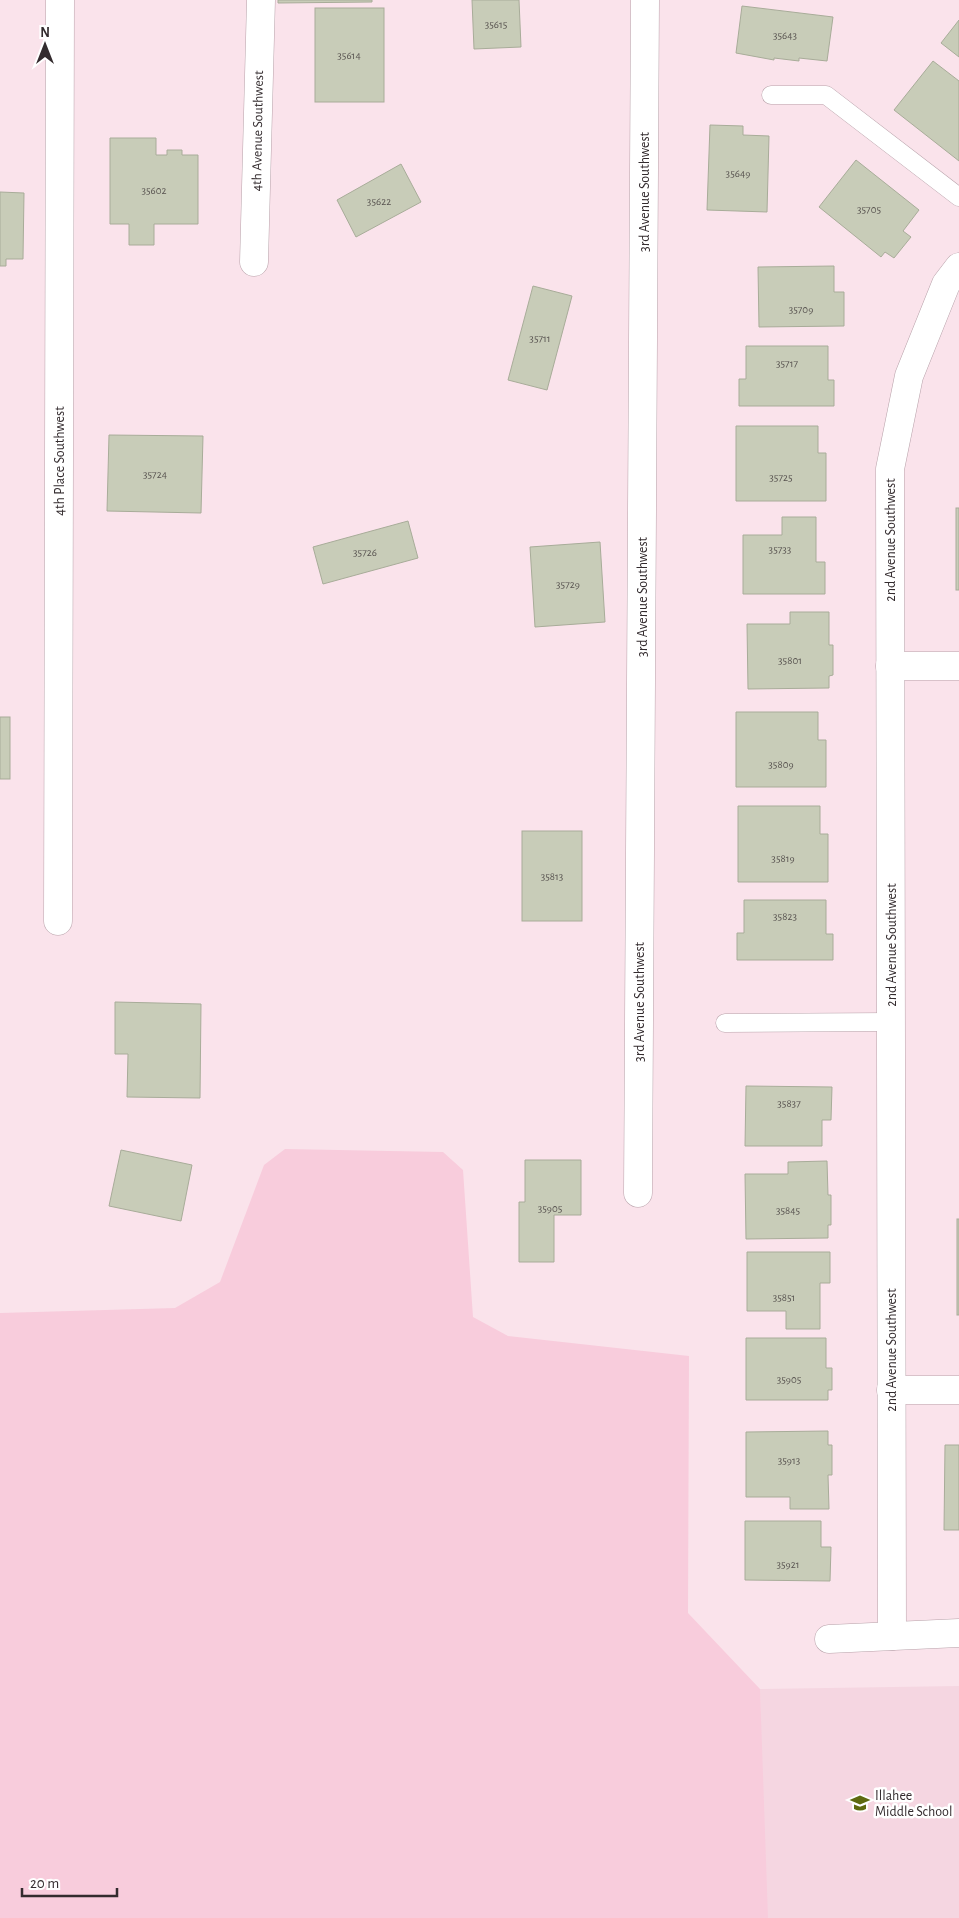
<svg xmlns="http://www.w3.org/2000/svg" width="959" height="1918" font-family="'Alegreya Sans',sans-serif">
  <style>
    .built { fill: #f5d6e1 }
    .green { fill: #f8ccdc }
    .building { fill: #c8ccb8; stroke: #a8ac99 }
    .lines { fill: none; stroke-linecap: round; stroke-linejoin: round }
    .service-casing { stroke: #b8a2aa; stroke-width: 19 }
    .minor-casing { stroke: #b8a2aa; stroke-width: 29 }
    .service { stroke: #fff; stroke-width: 18 }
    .minor { stroke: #fff; stroke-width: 28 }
    .labels { text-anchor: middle; stroke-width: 5; stroke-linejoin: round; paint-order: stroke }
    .number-label { font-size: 11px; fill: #585350 }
    .street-label { font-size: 14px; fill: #332b2e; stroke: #fff }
    .poi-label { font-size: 14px; fill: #332b2e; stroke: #fff; text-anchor: start }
  </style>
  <rect width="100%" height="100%" fill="#fae3eb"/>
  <polygon class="built" points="959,1686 959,1918 763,1918 760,1689"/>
  <polygon class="green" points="285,1149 443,1152 463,1170 473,1317 508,1336 689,1356 688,1613 760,1689 768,1918 0,1918 0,1313 175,1308 220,1282 264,1165"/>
  <g class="building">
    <polygon points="278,0 372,0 372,2 278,3"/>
    <polygon points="472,0 519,0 521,47 474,49"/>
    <polygon points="742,6 833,17 827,61 799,58 799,61 774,58 774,60 736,53"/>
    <rect x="315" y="8" width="69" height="94"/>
    <polygon points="959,20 959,57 941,43"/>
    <polygon points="933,61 959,81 959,161 894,110"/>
    <polygon points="710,125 743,126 743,135 769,136 767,212 707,210"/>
    <polygon points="110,138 156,138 156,155 167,155 167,150 182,150 182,155 198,155 198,224 154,224 154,245 129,245 129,224 110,224"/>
    <polygon points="856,160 919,210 903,231 911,237 894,258 885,252 881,257 819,207"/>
    <polygon points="401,164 421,202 356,237 337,200"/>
    <polygon points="0,192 24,193 23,259 6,259 6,266 0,266"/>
    <polygon points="834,266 834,292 844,292 844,326 759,327 758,267"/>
    <polygon points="533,286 572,296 547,390 508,380"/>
    <polygon points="746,346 828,346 828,380 834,380 834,406 739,406 739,379 746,379"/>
    <polygon points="736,426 818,426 818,453 826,453 826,501 736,501"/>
    <polygon points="109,435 203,436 201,513 107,511"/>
    <rect x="956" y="508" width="3" height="82"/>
    <polygon points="782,517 816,517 816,562 825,562 825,594 743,594 743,535 782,535"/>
    <polygon points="408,521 418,558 323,584 313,547"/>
    <polygon points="600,542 605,622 535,627 530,547"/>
    <polygon points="790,612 829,612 829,645 833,645 833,675 829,676 829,688 748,689 747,624 790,624"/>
    <polygon points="736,712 818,712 818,740 826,740 826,787 736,787"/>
    <rect x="0" y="717" width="10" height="62"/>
    <polygon points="738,806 820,806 820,834 828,834 828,882 738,882"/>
    <rect x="522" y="831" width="60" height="90"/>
    <polygon points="744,900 826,900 826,934 833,934 833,960 737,960 737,933 744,933"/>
    <polygon points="115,1002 201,1004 200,1098 127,1097 128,1054 115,1054"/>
    <polygon points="746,1086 832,1087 831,1120 822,1120 822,1146 745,1146"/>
    <polygon points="121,1150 192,1165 181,1221 109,1206"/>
    <polygon points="525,1160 581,1160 581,1215 554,1215 554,1262 519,1262 519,1202 525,1202"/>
    <polygon points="827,1161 828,1195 831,1195 831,1225 828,1225 828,1238 746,1239 745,1174 788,1174 788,1162"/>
    <rect x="957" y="1219" width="2" height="96"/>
    <polygon points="747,1252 830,1252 830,1283 820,1283 820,1329 786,1329 786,1311 747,1311"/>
    <polygon points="746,1338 826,1338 826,1368 832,1368 832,1390 828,1390 828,1400 746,1400"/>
    <polygon points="828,1431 828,1445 832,1445 832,1475 828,1475 829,1509 790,1509 790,1497 746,1497 746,1432"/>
    <polygon points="945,1445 959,1445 959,1530 944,1530"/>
    <polygon points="745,1521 821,1521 821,1547 831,1547 830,1581 745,1580"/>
  </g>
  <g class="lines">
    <g class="service-casing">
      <g id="service">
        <polyline points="771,95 826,95 959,197"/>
        <polyline points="725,1023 891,1022"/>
      </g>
    </g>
    <g class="minor-casing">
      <g id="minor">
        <polyline points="254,262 261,0"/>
        <polyline points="890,666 959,666"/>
        <polyline points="58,921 60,0"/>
        <polyline points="638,1193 645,0"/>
        <polyline points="891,1390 959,1390"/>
        <polyline points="892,1636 890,469 909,376 946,284 959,267"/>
        <polyline points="829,1639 959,1633"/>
      </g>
    </g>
    <use href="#service" class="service"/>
    <use href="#minor" class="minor"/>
  </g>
  <defs>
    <g id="school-bare" transform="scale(1.5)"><path d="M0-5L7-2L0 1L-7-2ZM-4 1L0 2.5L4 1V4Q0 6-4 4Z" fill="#5e690f" stroke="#fff" stroke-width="2.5" paint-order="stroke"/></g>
  </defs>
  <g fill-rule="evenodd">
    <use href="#school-bare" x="860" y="1803"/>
  </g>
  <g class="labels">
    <g class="number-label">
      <text x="496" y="28">35615</text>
      <text x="785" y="39">35643</text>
      <text x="349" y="59">35614</text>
      <text x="738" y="177">35649</text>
      <text x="154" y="194">35602</text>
      <text x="379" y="205">35622</text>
      <text x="869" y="213">35705</text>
      <text x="801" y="313">35709</text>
      <text x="540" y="342">35711</text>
      <text x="787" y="367">35717</text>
      <text x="155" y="478">35724</text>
      <text x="781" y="481">35725</text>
      <text x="780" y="553">35733</text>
      <text x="365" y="556">35726</text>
      <text x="568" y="588">35729</text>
      <text x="790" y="664">35801</text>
      <text x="781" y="768">35809</text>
      <text x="783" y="862">35819</text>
      <text x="552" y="880">35813</text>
      <text x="785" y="920">35823</text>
      <text x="789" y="1107">35837</text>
      <text x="550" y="1212">35905</text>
      <text x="788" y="1214">35845</text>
      <text x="784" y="1301">35851</text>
      <text x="789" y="1383">35905</text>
      <text x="789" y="1464">35913</text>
      <text x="788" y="1568">35921</text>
    </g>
    <g class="street-label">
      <text transform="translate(257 131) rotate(-89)" y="5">4th Avenue Southwest</text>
      <text transform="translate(644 192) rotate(-90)" y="5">3rd Avenue Southwest</text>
      <text transform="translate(59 461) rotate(-90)" y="5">4th Place Southwest</text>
      <text transform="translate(890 540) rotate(-90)" y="5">2nd Avenue Southwest</text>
      <text transform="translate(642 597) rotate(-90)" y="5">3rd Avenue Southwest</text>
      <text transform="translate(891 945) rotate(-90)" y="5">2nd Avenue Southwest</text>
      <text transform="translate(639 1002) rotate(-90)" y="5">3rd Avenue Southwest</text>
      <text transform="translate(891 1350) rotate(-90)" y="5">2nd Avenue Southwest</text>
    </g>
    <g class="poi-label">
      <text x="875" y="1800">Illahee<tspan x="875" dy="16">Middle School</tspan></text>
    </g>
  </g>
  <g transform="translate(45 45)" stroke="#ffffff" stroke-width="4" paint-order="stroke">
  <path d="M0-4L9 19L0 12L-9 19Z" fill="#332b2e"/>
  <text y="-8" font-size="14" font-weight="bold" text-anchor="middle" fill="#332b2e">N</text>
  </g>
  <path d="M22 1888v8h95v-8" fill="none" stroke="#332b2e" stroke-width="2.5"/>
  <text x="30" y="1888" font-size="15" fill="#332b2e" stroke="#ffffff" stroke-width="4" paint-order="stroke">20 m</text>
</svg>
